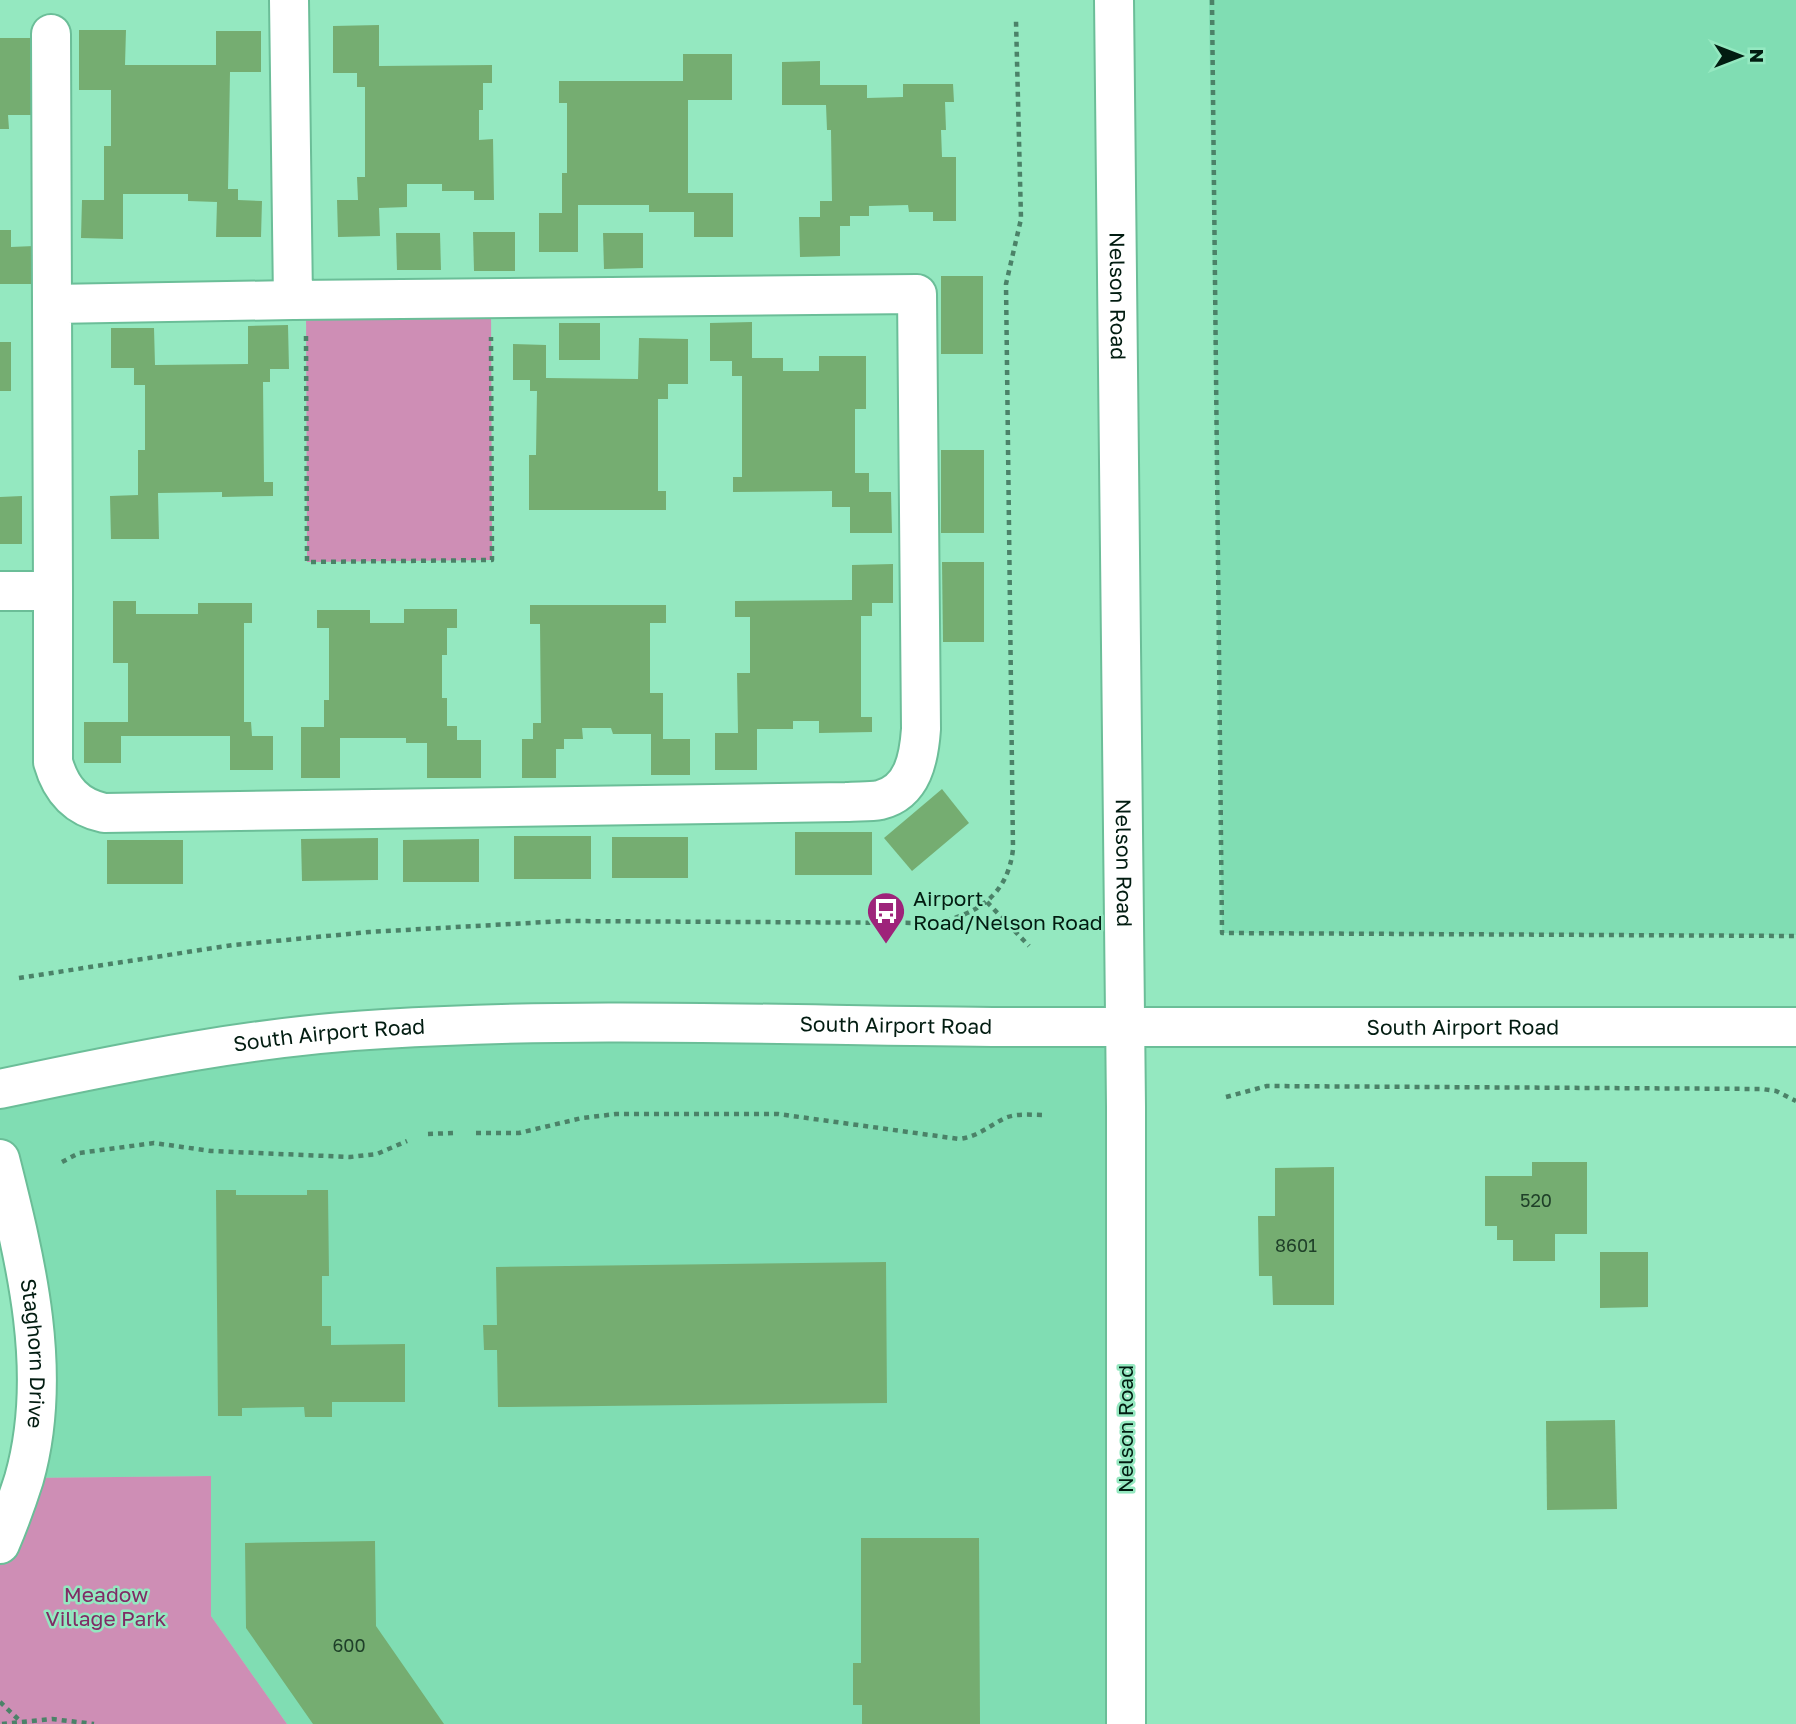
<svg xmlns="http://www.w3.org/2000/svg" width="1796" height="1724" font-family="'Golos Text',sans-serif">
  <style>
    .built { fill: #80ddb3 }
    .green { fill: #ce8eb5 }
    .building { fill: #75ad71 }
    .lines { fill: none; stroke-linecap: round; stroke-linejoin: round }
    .minor-casing { stroke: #6bbe98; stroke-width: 42 }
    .major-casing { stroke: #6bbe98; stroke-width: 42 }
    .path { stroke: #4b8268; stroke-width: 4.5; stroke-dasharray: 5 5; stroke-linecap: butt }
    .minor { stroke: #fff; stroke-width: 38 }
    .major { stroke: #fff; stroke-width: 38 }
    .labels { text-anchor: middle; stroke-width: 5; stroke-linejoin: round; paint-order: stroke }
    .number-label { font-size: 18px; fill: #1f4029 }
    .street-label { font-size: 21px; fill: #021c11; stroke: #94e8c0 }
    .poi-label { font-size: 21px; fill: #021c11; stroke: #94e8c0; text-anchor: start }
    .park-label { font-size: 21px; fill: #802b65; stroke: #94e8c0 }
  </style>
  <rect width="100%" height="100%" fill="#94e8c0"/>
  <g class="built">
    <polygon points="1209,0 1796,0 1796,935 1222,933"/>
    <polygon points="1125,1028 1124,1724 287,1724 211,1616 211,1476 24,1478 31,1444 0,1159 0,1089 247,1042"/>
  </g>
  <g class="green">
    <polygon points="491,298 492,560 307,562 306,300"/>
    <polygon points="211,1476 211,1616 287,1724 0,1724 0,1544 24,1478"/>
  </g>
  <g class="building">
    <polygon points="379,25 379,66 492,65 492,83 483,83 483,110 479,110 479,140 493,139 494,200 474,200 474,191 442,191 442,184 407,184 407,207 379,208 380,236 338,237 337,200 358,200 357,177 365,177 365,87 357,87 357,73 333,73 333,26"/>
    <polygon points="79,30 126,30 125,65 216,65 216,31 261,31 261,72 230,72 228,189 238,189 238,200 262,201 261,237 216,237 217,202 188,201 188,194 123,194 123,239 81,238 82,200 104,200 104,146 111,146 111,90 79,90"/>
    <polygon points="0,38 31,38 31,115 8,115 9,129 0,129"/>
    <polygon points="683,54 732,54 732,100 688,100 688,193 733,193 733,237 694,237 694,212 649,212 649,205 578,205 578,252 539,252 539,213 562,213 562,173 567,173 567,103 559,103 559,81 683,81"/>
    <polygon points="820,61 820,85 867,85 867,98 903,97 903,84 953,84 954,102 945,102 946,130 941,130 942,157 956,157 956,221 933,221 933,212 909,212 908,205 869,206 869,216 850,216 850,226 840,226 840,256 800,257 799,217 820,217 820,201 832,201 831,130 827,130 826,105 782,105 782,62"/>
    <polygon points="0,230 11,230 11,247 34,246 34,284 0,284"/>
    <polygon points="473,232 515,232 515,271 474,271"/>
    <polygon points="396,233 440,233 441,270 397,270"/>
    <polygon points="603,233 643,233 643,268 604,269"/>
    <rect x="941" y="276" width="42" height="78"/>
    <polygon points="752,322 752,358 783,358 783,371 819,371 819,356 866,356 866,409 855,409 855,473 869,473 869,492 891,492 892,533 850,533 850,507 832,507 832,491 733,492 733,477 742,477 742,376 732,376 732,361 710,361 710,323"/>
    <rect x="559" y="323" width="41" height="37"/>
    <polygon points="288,325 289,369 270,369 270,382 263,382 264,482 273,482 273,496 222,497 222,492 158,493 159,539 111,539 110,496 138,495 138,450 145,450 145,385 134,385 134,368 111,368 111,328 154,328 155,365 248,364 248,326"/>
    <polygon points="639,338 688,339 688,384 668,384 668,399 658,399 658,491 666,491 666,510 529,510 529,455 536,455 537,391 530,391 530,380 513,380 513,344 546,345 546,378 638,379"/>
    <rect x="0" y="342" width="11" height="49"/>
    <rect x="941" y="450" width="43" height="83"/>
    <polygon points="22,496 22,544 0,544 0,497"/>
    <polygon points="942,562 984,562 984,642 943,642"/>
    <polygon points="893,564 893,603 872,603 872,616 861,616 861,717 872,717 872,732 819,733 819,721 793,721 793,729 757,729 757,770 715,770 715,733 738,733 737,673 750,673 750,617 735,617 735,601 852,600 852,565"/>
    <polygon points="113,601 136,601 136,614 198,614 198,603 252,603 252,623 244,623 244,722 251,722 252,736 273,736 273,770 230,770 230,736 121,736 121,763 84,763 84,722 128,722 128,663 113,663"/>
    <polygon points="530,605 666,605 666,623 650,623 650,693 663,693 663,739 690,739 690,775 651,775 651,734 613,734 611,728 582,728 583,739 564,739 564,749 556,749 556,778 522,778 522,739 533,739 533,723 541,723 540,624 530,624"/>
    <polygon points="404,609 457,609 457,628 447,628 447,655 442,655 442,698 447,698 447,726 457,726 457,740 481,740 481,778 427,778 427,743 406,743 406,738 340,738 340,778 301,778 301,727 324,727 324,700 329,700 329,628 317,628 317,610 370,610 370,623 404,623"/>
    <polygon points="942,789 969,823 912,871 884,838"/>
    <rect x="795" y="832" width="77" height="43"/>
    <rect x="514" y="836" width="77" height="43"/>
    <rect x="612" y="837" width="76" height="41"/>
    <polygon points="378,838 378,880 302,881 301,839"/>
    <polygon points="479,839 479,882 403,882 403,840"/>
    <rect x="107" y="840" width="76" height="44"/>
    <polygon points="1532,1162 1587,1162 1587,1234 1555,1234 1555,1261 1513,1261 1513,1240 1497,1240 1497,1226 1485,1226 1485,1176 1532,1176"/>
    <polygon points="1334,1167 1334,1305 1273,1305 1272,1276 1259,1276 1258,1216 1275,1216 1275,1168"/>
    <polygon points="216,1190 236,1190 236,1195 307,1195 307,1190 328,1190 329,1276 322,1276 322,1326 331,1326 331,1345 405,1344 405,1402 332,1402 332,1417 305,1417 304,1407 242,1408 242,1416 218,1416"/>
    <polygon points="1600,1252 1648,1252 1648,1307 1600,1308"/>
    <polygon points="886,1262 887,1403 498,1407 497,1350 484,1350 483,1325 497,1325 496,1267"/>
    <polygon points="1615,1420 1617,1509 1547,1510 1546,1421"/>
    <polygon points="861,1538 979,1538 980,1724 862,1724 862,1705 853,1705 853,1663 861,1663"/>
    <polygon points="375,1541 376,1626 444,1724 313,1724 246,1628 245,1543"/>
  </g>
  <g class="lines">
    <g class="minor-casing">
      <g id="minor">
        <polyline points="51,34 52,304"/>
        <path d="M0,591h53v171c8,28 23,45 51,51l743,-11c10,-1 22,0 33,-2 33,-8 39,-42 41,-71l-4,-435 -624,6 -4,-300"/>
        <polyline points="53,591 52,304 293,300"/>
        <path id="s1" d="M0,1159c26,103 54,215 24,320 -7,22 -15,44 -24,65"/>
      </g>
    </g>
    <g class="major-casing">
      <g id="major">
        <path id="s2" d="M1114,0l12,1107v617"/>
        <path id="s3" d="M0,1089c127,-27 254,-53 384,-60 208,-13 417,-3 624,-2 263,2 526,0 788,0"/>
      </g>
    </g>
    <g class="path">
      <polyline points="1212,0 1222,933 1796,936"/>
      <polyline points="306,336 307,562 492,560 491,337"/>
      <polyline points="987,902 1029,946"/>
      <path d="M19,978l214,-33 136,-13 195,-11 369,2c42,-7 75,-27 80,-74l-7,-565 15,-65 -5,-198"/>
      <polyline points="1226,1097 1267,1086 1762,1089 1776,1091 1796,1101"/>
      <path d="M476,1133h43l63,-15 34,-4h162l181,25c18,-2 30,-13 46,-21 12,-5 26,-3 40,-3"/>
      <polyline points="428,1134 454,1133"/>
      <polyline points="62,1162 79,1153 154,1143 211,1151 350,1157 377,1154 407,1141"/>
      <polyline points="0,1702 19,1720"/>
      <polyline points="2,1724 52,1719 94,1724"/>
    </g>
    <use href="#minor" class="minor"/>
    <use href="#major" class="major"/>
  </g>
  <defs>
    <g id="bus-pin" transform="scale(2.0125)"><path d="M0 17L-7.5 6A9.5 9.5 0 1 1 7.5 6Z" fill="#9e237a" stroke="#94e8c0"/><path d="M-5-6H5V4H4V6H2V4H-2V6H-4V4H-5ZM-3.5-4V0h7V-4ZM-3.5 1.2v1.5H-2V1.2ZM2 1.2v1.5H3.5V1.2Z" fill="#fff"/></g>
  </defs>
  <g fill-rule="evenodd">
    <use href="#bus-pin" x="886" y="911"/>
  </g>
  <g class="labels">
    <g class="number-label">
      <text x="1536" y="1207">520</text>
      <text x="1296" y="1252">8601</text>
      <text x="349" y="1652">600</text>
    </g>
    <g class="street-label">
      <text dy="7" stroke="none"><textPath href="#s2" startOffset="296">Nelson Road</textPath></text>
      <text dy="7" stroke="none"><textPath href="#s2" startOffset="863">Nelson Road</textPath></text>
      <text dy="7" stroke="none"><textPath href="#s3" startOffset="901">South Airport Road</textPath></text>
      <text dy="7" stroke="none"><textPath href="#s3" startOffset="1468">South Airport Road</textPath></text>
      <text dy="7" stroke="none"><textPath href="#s3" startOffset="334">South Airport Road</textPath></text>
      <text dy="7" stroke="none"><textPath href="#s1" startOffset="198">Staghorn Drive</textPath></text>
      <text transform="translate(1126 1429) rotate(-90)" y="7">Nelson Road</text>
    </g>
    <g class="poi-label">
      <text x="913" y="906">Airport<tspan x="913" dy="24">Road/Nelson Road</tspan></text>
    </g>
    <g class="park-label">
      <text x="106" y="1602">Meadow<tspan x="106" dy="24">Village Park</tspan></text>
    </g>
  </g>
  <g transform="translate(1740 56) rotate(90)" stroke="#94e8c0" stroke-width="5" paint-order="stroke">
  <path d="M0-5L12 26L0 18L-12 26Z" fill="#021c11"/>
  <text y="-10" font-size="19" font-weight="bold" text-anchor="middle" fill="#021c11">N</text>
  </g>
</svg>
